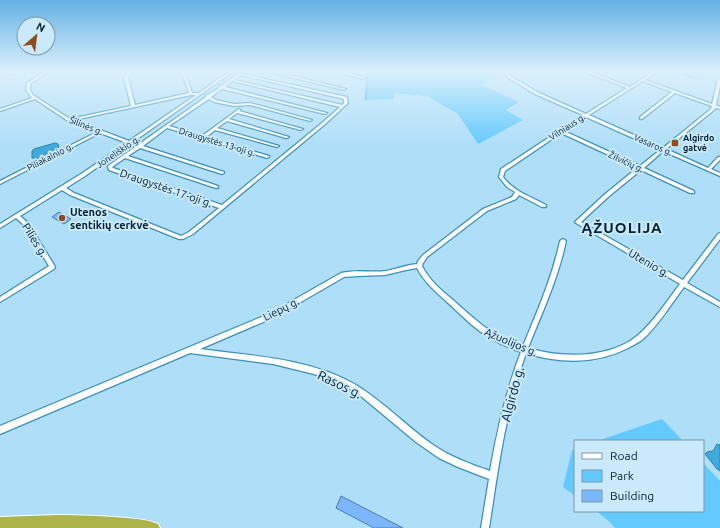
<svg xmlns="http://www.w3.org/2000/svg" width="720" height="528" font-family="Ubuntu,sans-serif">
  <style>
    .green { fill: #63c9fe }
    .water { fill: #41a9dc; stroke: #2e80a9 }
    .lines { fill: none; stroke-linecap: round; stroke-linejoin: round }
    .stream { stroke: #2e80a9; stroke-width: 1 }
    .building { fill: #7cb7fe; stroke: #4a7ab2 }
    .minor-casing { stroke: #3b90b9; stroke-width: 2.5 }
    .highway-casing { stroke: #fff; stroke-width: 2 }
    .minor { fill: #fff; fill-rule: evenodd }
    .highway { fill: #abb349; fill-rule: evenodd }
    .poi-dot { fill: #904e1c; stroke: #cae9fb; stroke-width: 1.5 }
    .labels { text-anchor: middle; stroke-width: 4; stroke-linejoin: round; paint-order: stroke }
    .far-street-label { font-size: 9px; fill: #002031; stroke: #cae9fb }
    .far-poi-label { font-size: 9px; font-weight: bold; fill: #002031; stroke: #cae9fb; text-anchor: start }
    .street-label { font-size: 11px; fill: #002031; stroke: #cae9fb }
    .poi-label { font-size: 11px; font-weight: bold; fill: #002031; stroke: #cae9fb; text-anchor: start }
    .near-street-label { font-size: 13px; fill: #002031; stroke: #cae9fb }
    .district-label { font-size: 15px; font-weight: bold; letter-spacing: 1px; fill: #002031; stroke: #cae9fb }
  </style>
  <rect width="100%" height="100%" fill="#afdef9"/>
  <g class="green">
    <polygon points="365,71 493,71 489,73 494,77 482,85 519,102 506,110 523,120 478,144 458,114 427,96 394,93 394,99 364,100 366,83"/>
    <polygon points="662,419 683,441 597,441"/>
    <polygon points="575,449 575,496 563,487 572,450"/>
    <polygon points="703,463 720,481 720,528 615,528 610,522 596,511 703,511"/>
  </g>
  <g class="water">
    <polygon points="55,143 58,144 59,147 37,159 32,158 32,151 34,149"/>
    <polygon points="717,444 720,445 720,471 717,469 705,454 707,452 713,451"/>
  </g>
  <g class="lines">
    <polyline class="stream" points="366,100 367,71"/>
  </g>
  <g class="building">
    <polygon points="674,71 698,71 703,73 695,79"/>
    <polygon points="59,212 62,214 71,219 64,224 52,217"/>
    <polygon points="341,496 403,528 374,528 336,508"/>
  </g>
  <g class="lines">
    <g class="minor-casing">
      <g id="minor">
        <path d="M46,71h4l-19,12 -1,7 3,5 37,24 61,-13 -7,-28 4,-6 3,1 -3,5 7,27 54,-12 -8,-22h4l7,22h7l31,-22h4l-101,71 -1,2h-2l-45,32 -19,12 8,5 107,43 8,-4 30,-24 -110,-38 -1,-3v-1l98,-69v-2h2l11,-7v-2h2l20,-14h2v2l104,23 1,6 -24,22 -131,109 -10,5h-4l-109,-44 -8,-5 -42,26 8,7 26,42 1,2 -1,2 -54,33v-5l49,-31 -25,-41 -8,-7 -16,10v-4l81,-50 46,-31 -27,-10 -100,51v-3l97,-49 -29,-11 -33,-22 -35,12v-2l32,-11 -6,-8 1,-7zM241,75l103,24v4l-2,2 -107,-25zM232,81l108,26 -18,16 -100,82 -109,-37 -1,-1 13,-9 91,30h2v-2l-90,-30 12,-8 82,26 2,-1v-1l-81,-26 24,-18 100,30 2,-1v-1l-63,-19 9,-7 62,17 2,-1 -62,-18 10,-7 59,17h1l2,-1 -60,-18 8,-6 64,17 2,-1 -64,-18 2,-1 -2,-1 -37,27 -33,-10 40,-27 5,3 20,4 16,-1 60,16 2,-1 -62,-17 -16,1 -18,-4 -5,-3 11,-8 103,25 2,-1 -102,-26zM191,95h5l-67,46 -55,-21z"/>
        <polygon points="266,71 272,71 346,89 344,90"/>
        <polygon points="335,71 341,71 365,78 363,79"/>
        <path d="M503,71h3l3,4 28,17 49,22 41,-26 -44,-17h5l42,16 24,-16h4l-13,9 67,24 6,-25 2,-1v8l-4,19 4,2v2l-5,-1 -1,2 -48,39 42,19 10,-11h2v3l-9,9 9,4v3l-57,-25 -19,17 50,23v2h-4l-49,-23 -33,27 -27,25 102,58 35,-46 2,-1v6l-33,44 33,19v5l-36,-20c-12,16 -27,40 -42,53 -4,3 -9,5 -14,8 -31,16 -68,16 -102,5 -20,56 -28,116 -37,175h-8l8,-49 -31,-12 -19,-9 -23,-16 -54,-45 -12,-8 -18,-8 -18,-7 -41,-10 -83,-11 -190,81v-8l271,-113 70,-40c15,-4 30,0 45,-2 10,-2 20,-6 31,-7l1,-3 5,-6 60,-46 29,-12 3,-5 -8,-5 -8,-10 2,-8 82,-54 -48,-21 -28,-17zM643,81l29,11 -32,25v2h2l33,-26 37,13 -1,3 -48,39 -74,-33zM586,117l74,33 -20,16 -76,-35zM561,133l76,35 -33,27 -28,26 -1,1 1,1 104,61c-13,17 -27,39 -43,52 -28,23 -76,22 -109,12 14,-35 30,-69 38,-107l-1,-1 -2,-1 -3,2c-8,37 -23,71 -37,105 -29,-8 -48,-26 -70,-46 -12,-10 -24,-20 -31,-34l1,-3 4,-6 60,-46 29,-12 3,-4 23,12h4v-2c-15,-8 -33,-14 -43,-28l2,-6zM417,268c7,14 19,24 30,34 9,8 17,16 25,23 14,12 31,21 49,27 -15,38 -24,79 -31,119 -20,-7 -39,-14 -57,-26 -27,-19 -49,-43 -77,-60 -47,-27 -104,-29 -156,-36l75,-32 69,-40 15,-1 26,-1 21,-5z"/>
      </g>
    </g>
    <g class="highway-casing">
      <g id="highway">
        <path d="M5,71h5l-1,2c4,0 9,-2 14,-2l-12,5 -7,-1z"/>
        <path d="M58,515c23,0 46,1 69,3 11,1 22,2 31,6l2,4h-160v-11z"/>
      </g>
    </g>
    <use href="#minor" class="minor"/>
    <use href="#highway" class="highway"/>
  </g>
  <linearGradient id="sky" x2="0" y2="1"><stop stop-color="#65b0e3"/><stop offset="0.49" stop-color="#dbf0fc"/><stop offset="1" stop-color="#dbf0fc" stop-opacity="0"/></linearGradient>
  <rect width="720" height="145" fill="url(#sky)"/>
  <g class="poi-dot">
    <rect x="671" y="139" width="8" height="8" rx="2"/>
    <circle cx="62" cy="218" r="4"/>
  </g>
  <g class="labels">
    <g class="far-street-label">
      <text transform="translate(86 126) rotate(22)" y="3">Šilinės g.</text>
      <text transform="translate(567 127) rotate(-33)" y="3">Vilniaus g.</text>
      <text transform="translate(217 142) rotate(17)" y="3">Draugystės 13-oji g.</text>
      <text transform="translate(653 145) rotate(24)" y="3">Vasaros g.</text>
      <text transform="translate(118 152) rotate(-34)" y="3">Joneliškio g.</text>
      <text transform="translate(50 157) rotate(-27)" y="3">Piliakalnio g.</text>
      <text transform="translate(626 162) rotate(25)" y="3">Žilvičių g.</text>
    </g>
    <g class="far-poi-label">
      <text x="683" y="141">Algirdo<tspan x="683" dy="10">gatvė</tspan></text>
    </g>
    <g class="street-label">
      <text transform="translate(166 188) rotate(19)" y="4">Draugystės 17-oji g.</text>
      <text transform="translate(35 240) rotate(58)" y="4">Pilies g.</text>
      <text transform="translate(649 263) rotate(30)" y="4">Utenio g.</text>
      <text transform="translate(281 309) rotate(-27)" y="4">Liepų g.</text>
      <text transform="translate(511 342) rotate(23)" y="4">Ąžuolijos g.</text>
    </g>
    <g class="poi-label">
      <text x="70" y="216">Utenos<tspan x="70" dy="13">sentikių cerkvė</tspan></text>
    </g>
    <g class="near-street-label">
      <text transform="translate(340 384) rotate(26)" y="5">Rasos g.</text>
      <text transform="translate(512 394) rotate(-75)" y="5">Algirdo g.</text>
    </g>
    <g class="district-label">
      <text x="622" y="233">ĄŽUOLIJA</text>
    </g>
  </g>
  <rect x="574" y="440" width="130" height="72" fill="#cae9fb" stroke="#7999aa"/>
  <rect x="582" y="453" width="20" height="6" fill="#ffffff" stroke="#7999aa"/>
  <text x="610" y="460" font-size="12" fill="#002031">Road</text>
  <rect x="582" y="470" width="20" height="12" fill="#63c9fe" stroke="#7999aa"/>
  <text x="610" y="480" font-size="12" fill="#002031">Park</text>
  <rect x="582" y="490" width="20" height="12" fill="#7cb7fe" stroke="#7999aa"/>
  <text x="610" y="500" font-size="12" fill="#002031">Building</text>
  <g transform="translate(36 36) rotate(28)"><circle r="19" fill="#cae9fb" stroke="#7999aa"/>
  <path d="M0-3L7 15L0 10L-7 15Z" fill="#904e1c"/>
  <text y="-6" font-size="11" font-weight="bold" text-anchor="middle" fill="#002031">N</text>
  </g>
</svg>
